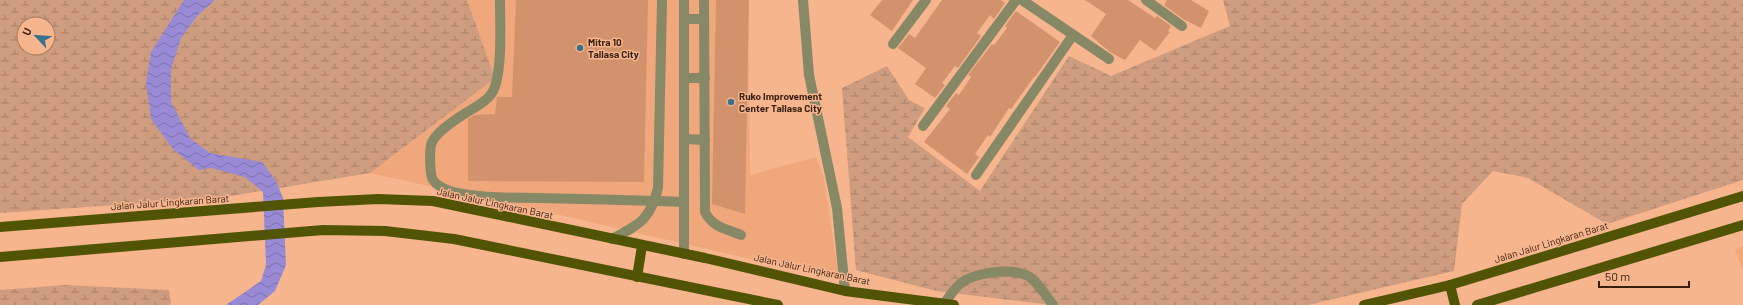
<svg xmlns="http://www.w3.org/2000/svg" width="1743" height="305" font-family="Barlow,sans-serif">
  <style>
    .built { fill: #f0a77c }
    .wetland { fill: url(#wetland-marsh); fill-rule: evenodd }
    .water { fill: url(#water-waves) }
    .building { fill: #d2926c }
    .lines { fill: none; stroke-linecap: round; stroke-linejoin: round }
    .minor { stroke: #868866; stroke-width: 10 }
    .major { stroke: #525405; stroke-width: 10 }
    .poi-dot { fill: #3a718c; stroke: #f7b58e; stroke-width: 1.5 }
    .labels { text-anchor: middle; stroke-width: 3; stroke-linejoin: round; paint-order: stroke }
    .poi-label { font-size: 10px; font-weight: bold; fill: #381f0f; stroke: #f7b58e; text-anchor: start }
    .street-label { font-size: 10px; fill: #381f0f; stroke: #f7b58e }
  </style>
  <defs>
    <pattern id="wetland-marsh" width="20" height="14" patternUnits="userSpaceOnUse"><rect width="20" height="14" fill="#ce9c7f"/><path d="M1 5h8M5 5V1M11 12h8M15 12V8" fill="none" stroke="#a87f66"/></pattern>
    <pattern id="water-waves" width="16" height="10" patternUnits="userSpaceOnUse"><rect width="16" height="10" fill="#988ad5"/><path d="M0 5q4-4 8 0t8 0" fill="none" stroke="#7d70ab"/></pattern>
  </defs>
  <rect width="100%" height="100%" fill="#f7b58e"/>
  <g class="built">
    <polygon points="467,0 748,0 750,175 816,157 824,179 839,278 820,272 746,258 560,215 370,173 495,78"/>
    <polygon points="1743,247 1743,270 1735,249"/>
  </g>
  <g class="wetland">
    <path d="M0,0h467l28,78 -125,95 -151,25 -219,15zM24,24h24v24h-24z"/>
    <polygon points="1223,0 1743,0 1743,180 1607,224 1528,178 1493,171 1462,204 1454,271 1308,305 1052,305 936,291 856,270 842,88 887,66 909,100 925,108 908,137 980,191 1069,56 1111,76 1230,26"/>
    <polygon points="65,285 169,290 171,303 169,305 0,305 0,290"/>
  </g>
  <polygon class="water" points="184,0 215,0 198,15 181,38 171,69 171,102 190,138 210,153 262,162 276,181 283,198 286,265 275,291 258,305 226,305 261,281 266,265 263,192 245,177 211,168 199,170 173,149 151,119 146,83 151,52"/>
  <g class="building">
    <polygon points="516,0 648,0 644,182 468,181 468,119 474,115 495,114 497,97 512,97"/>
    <polygon points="716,0 749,0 745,214 712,204"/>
    <polygon points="882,0 913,0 892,31 870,15"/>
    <polygon points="942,0 1001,0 1005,3 994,19 990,15 977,33 981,36 958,68 955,66 942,83 945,85 935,98 915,84 926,68 898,48 909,34 915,38"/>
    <polygon points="1085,0 1128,0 1155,18 1157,16 1171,26 1168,31 1170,32 1155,51 1140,40 1125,60 1110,52 1091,36 1106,14"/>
    <polygon points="1167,0 1191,0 1209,11 1201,28 1183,19 1164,5"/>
    <polygon points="1016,11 1060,42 1035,77 1034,77 1011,109 1009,108 990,137 988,135 975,154 979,157 967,174 924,142 950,109 946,106 956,93 959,95 971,77 968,75 992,44 994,45 1007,28 1005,26"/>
  </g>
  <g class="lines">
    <g class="minor">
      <path d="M500,0c0,22 3,75 -8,93 -4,6 -11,11 -18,15 -13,8 -35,21 -42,34 -3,6 -2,30 0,36 2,5 7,8 11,10 18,10 71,10 93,10 49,1 98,2 148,4"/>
      <path d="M704,0l1,212c7,15 22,17 36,23"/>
      <polyline points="803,0 809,75 837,208 845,291"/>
      <polyline points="1022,0 1109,59"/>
      <polyline points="1146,0 1182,26"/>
      <polyline points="684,19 704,19"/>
      <polyline points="893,44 926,0"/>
      <polyline points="684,78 705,78"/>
      <polyline points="923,126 1016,0"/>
      <polyline points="684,139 705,140"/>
      <polyline points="976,175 1073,35"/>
      <path d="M612,239c28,-15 38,-19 46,-51l4,-188"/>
      <polyline points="684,254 684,0"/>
      <path d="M944,304c5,-7 10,-15 16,-20 14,-12 49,-16 66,-9 9,3 21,22 27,30"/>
    </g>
    <g class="major">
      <polyline points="0,227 318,202 378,199 433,201 705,258 845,291 954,305"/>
      <polyline points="0,257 323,230 385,231 454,239 778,305"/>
      <polyline points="637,277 642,246"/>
      <polyline points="1450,285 1455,305"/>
      <polyline points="1364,305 1450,285 1743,196"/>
      <polyline points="1477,305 1743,225"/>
    </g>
  </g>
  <g class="poi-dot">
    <circle cx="580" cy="48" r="4"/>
    <circle cx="731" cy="102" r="4"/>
  </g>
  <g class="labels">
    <g class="poi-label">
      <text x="588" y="46">Mitra 10<tspan x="588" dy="12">Tallasa City</tspan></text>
      <text x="739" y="100">Ruko Improvement<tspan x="739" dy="12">Center Tallasa City</tspan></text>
    </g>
    <g class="street-label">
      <text transform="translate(170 202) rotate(-4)" y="4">Jalan Jalur Lingkaran Barat</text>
      <text transform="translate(495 203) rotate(12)" y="4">Jalan Jalur Lingkaran Barat</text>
      <text transform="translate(1551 242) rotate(-17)" y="4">Jalan Jalur Lingkaran Barat</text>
      <text transform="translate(812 269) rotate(12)" y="4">Jalan Jalur Lingkaran Barat</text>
    </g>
  </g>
  <g transform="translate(36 36) rotate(296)"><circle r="19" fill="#f7b58e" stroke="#ab795b"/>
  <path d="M0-3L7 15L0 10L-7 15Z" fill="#3a718c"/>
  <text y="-6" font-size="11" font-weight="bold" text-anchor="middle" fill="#381f0f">U</text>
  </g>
  <path d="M1599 281v6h90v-6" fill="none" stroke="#381f0f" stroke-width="2"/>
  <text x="1605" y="281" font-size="12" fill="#381f0f" stroke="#f7b58e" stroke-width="3" paint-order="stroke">50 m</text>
</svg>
